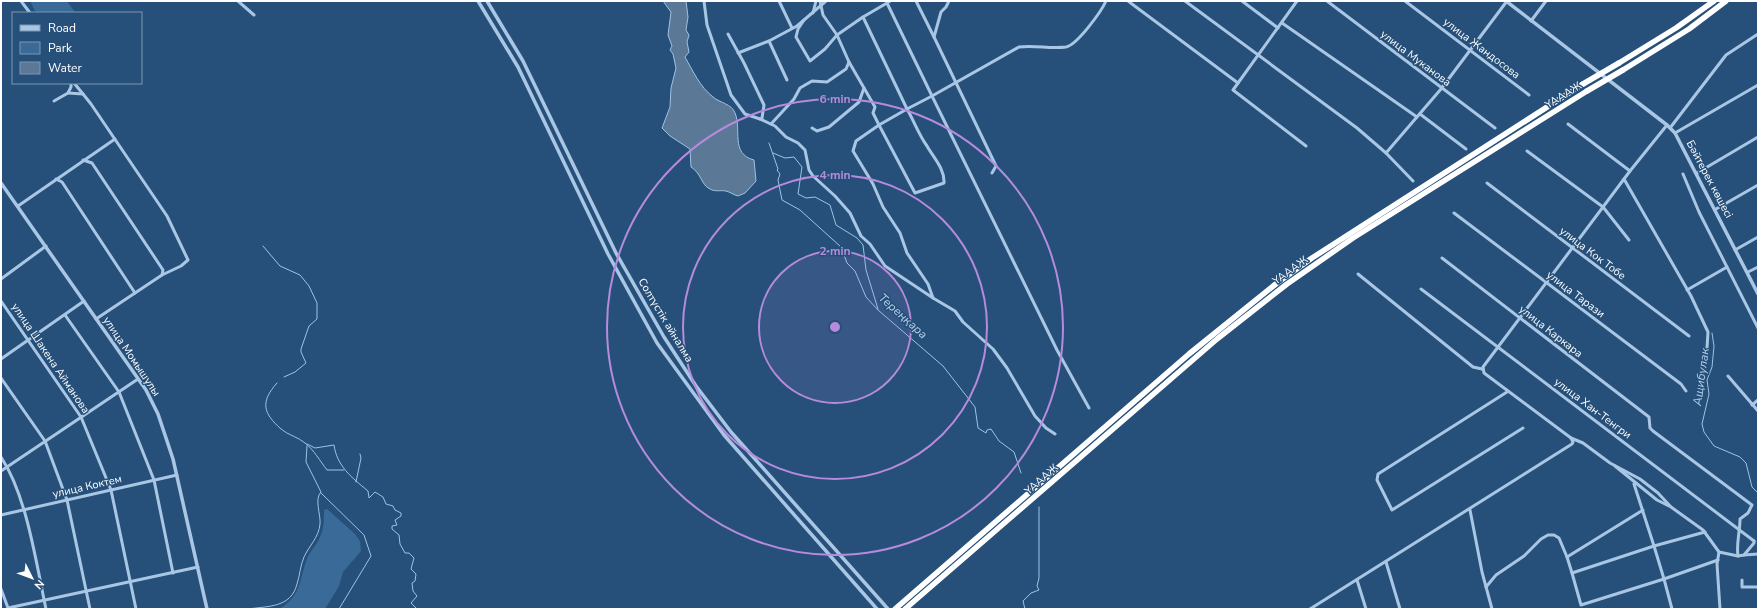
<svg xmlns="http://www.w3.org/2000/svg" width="1759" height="610" font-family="'Nunito Sans',sans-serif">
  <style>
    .green { fill: #3a6a97 }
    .water { fill: #5b7997; stroke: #9ec3e4 }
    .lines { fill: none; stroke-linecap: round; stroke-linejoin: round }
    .stream { stroke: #9ec3e4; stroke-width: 1 }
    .minor { stroke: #a9c7e4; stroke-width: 3 }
    .tertiary { stroke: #a9c7e4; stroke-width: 3.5 }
    .motorway { stroke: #fff; stroke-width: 5.5 }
    .motorway-bridge { stroke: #fff; stroke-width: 5.5 }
    .ring { fill: none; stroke: #b68bdc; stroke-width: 2 }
    .labels { text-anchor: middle; stroke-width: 3; stroke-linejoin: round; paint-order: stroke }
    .street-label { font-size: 11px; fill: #fff; stroke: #26507a }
    .water-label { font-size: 12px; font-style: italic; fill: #b5d1eb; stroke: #26507a }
    .centre { fill: #b68bdc; stroke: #26507a; stroke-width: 2 }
    .ring-label { font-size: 12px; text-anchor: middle; font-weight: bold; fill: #b68bdc; stroke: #26507a; stroke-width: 3; stroke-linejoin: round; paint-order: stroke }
  </style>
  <rect width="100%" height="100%" fill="#26507a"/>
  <g class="green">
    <polygon points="30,1 67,1 74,11 74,13 36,13"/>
    <path d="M327,509l28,25 5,7 1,10 -18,21 -4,14 -14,23h-46c22,-12 20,-29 28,-50 2,-6 8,-12 11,-18 6,-10 6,-20 6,-31z"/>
  </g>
  <path class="water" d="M663,1h23l2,16 -2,13 3,5 -2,7 2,10 -4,5c8,14 15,30 28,40 7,6 19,7 22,16 7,16 -5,41 19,47l2,21 -11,12 -7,3c-4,-1 -8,-4 -12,-5 -6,-1 -11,1 -16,-2 -9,-4 -8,-15 -19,-22l-1,-18 -20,-13 -8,-8 8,-21 1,-19 5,-20 -3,-14 -3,-4 2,-4 -4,-11 3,-23z"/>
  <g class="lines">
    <g class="stream">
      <polyline points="769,143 778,169 777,170 780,174 778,180 782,200 800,210 841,247 847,263 855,271 866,297 878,310 943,366 975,407 978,428 986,433 987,430 991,429 999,441 1014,452 1021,473"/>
      <polyline points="773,153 785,158 794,157 802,167 798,194 806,198 815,197 830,205 836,225 857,238 863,245 866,270 878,309"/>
      <polyline points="263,246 280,266 300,275 309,286 317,303 317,319 309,326 301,349 301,352 306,363 295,372 284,377"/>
      <polyline points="1712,333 1714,346 1712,367 1707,380 1709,394 1702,424 1704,432 1714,446 1740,457 1746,463 1752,487 1758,493"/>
      <path d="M277,383c-17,19 -14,30 4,46 7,6 17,8 24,14 9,7 15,18 22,27h17"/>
      <path d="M307,444l8,4 19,-3c3,21 17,32 34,46l1,7 6,-6 8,5 3,7 7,2 2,4 6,3v3l-6,4 2,5 -5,1v3l7,6 1,9 5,9h4l5,5 -3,11 5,5 -1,7 -3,2 1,8 4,5 -6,7 6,6"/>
      <polyline points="356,482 361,458 360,454"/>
      <polyline points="321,493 364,535 371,556 339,609"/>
      <path d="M248,609c20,-3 43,-1 49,-25 3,-9 3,-18 7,-27 5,-11 15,-20 16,-33 1,-9 -6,-25 1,-32l-15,-30 1,-16"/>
      <polyline points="1025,609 1023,601 1031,593 1039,590 1037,586 1039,578 1039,507"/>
    </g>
    <g class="minor">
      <polyline points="21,1 30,13"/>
      <polyline points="238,1 254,15"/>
      <polyline points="704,1 707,25 731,95 745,114 760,119 762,118 764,105 744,63 728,34"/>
      <polyline points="779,1 792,28"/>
      <polyline points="916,1 934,37"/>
      <polyline points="949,1 946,7 941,12 934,37 996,166 992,173"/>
      <polyline points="1128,1 1238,83"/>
      <polyline points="1185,1 1357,128 1386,153 1413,181"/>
      <polyline points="1242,1 1278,28"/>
      <polyline points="1297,1 1233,90 1306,146"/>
      <polyline points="1327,1 1495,128"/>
      <polyline points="1405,1 1529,95"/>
      <polyline points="887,3 932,96 907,109 863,17 887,3 890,1"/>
      <polyline points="813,13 816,1"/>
      <polyline points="804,20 798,29 796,37 810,61 825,49 837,35 863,17"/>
      <polyline points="1531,21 1546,1"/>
      <polyline points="1282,23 1417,117"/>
      <polyline points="769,41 787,80"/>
      <polyline points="738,53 769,41 797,26 826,1"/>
      <path d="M849,62l26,45 -2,6 6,12 28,-16c7,12 12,26 20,37 6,11 18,23 17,37l-29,10 -36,-68 -23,16 -3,10 20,33 10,23 17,26 7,20 21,31 5,14"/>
      <polyline points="74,83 83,94"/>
      <polyline points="68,93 83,94 91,104 167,216 188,260 181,266 162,275"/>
      <polyline points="54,101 68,93 71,87 71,83"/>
      <polyline points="1420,114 1466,149"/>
      <polyline points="760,119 775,126 786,137 798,143 805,150 809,170 813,176 835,196 850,213 861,236 870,244 885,266 933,298 955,311 963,322 993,349 1007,368 1035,416 1046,428 1055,434"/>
      <polyline points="771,124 794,99 800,88 812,81 827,82 846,69 849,62 837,35 823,15 820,1"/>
      <polyline points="1568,124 1630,171"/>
      <polyline points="812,128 817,131 829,127 859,102 864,88"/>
      <polyline points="1670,128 1726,55 1758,34"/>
      <polyline points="1675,133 1758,85"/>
      <polyline points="1527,151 1603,207 1629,240"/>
      <polyline points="1386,153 1441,89 1507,1"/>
      <polyline points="83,160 92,163 163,270 162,275 135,293"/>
      <polyline points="1697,173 1758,137"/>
      <polyline points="1683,174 1699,212 1758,328"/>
      <polyline points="56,179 62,182 135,293 96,319"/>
      <polyline points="1624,179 1691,296 1708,332 1707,348"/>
      <polyline points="1487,183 1689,336"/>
      <polyline points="18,206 115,139"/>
      <polyline points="1716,209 1758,185"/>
      <polyline points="1454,213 1681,384 1686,391"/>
      <polyline points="1735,250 1758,237"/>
      <path d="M1442,258l207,159 1,11 3,3 99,74 -4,8 -8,6c0,13 -4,25 -2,37"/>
      <polyline points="1748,272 1758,267"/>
      <polyline points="1358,274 1473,367 1482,369"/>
      <polyline points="1,279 46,246"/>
      <polyline points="1421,289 1754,541"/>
      <polyline points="1687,290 1727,267"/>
      <polyline points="1,301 81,417 111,490 136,609"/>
      <polyline points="65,315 119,392 154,480 173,573"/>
      <polyline points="1,359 84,301"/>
      <polyline points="1728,376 1758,411"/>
      <polyline points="1,378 45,441 67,500 90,609"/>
      <polyline points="1507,392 1378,474 1377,480 1392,510 1523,428"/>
      <polyline points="1752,405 1758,400"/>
      <path d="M1089,408l-32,-58 -125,-254 87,-49c16,-2 31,2 47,0 11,-2 35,-35 40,-46"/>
      <polyline points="1571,438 1583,443 1610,463 1640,479 1658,493 1671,507 1703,530 1719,552 1717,564 1720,609"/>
      <path d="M1,457c26,39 35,106 45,152"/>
      <polyline points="1615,466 1657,500 1669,506"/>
      <polyline points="1,471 138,379"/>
      <polyline points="1634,484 1654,546 1572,573 1567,557 1643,510"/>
      <polyline points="1470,510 1482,572 1492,609"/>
      <polyline points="1,515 177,475"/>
      <polyline points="1719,552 1738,556 1744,555 1754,543 1754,541"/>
      <polyline points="1744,555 1758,554"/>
      <polyline points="1386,562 1400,609"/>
      <polyline points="1572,573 1581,605 1664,579 1654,546 1705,532"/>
      <polyline points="1357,580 1366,609"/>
      <polyline points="1742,580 1742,587 1758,587"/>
      <polyline points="1486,587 1496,575 1524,556 1541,539 1548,535 1554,535 1559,538 1567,557"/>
      <polyline points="1,589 8,608"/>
      <polyline points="8,608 198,567"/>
      <polyline points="1310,609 1572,444 1573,442 1571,438 1484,373 1483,367 1630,171 1667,125"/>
      <polyline points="1672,609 1664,579 1718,560"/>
    </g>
    <g class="tertiary">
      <polyline points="478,1 518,67 608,254 657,343 724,435 877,609"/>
      <polyline points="487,1 523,61 616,253 664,337 696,386 731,432 888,609"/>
      <polyline points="1506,1 1667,125 1675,133 1758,294"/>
      <polyline points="1,183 146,390 158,414 173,459 207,609"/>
    </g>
    <g class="motorway">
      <polyline points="1619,63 1676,28 1714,1"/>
      <polyline points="1623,70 1689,29 1726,1"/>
      <polyline points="895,609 1189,354 1277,283 1312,258 1583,84"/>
      <polyline points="905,609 1217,339 1287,284 1353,238 1587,91"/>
    </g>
    <g class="motorway-bridge">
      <polyline points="1583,84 1619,63"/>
      <polyline points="1587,91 1623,70"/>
    </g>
  </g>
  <circle cx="835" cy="327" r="76" fill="#b68bdc" fill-opacity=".12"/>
  <g class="ring">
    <circle cx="835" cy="327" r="76"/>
    <circle cx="835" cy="327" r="152"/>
    <circle cx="835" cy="327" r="228"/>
  </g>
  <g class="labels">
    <g class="street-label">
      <text transform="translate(1482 48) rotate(37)" y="4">улица Жандосова</text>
      <text transform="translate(1416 58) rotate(37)" y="4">улица Муканова</text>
      <text transform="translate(1563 95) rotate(-32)" y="4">ҮАААЖ</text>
      <text transform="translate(1710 179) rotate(62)" y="4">Бәйтерек көшесі</text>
      <text transform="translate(1593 253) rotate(37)" y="4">улица Кок Тобе</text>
      <text transform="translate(1290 270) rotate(-36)" y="4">ҮАААЖ</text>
      <text transform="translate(1576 294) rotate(37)" y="4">улица Тарази</text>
      <text transform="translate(666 320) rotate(59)" y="4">Солтүстік айналма</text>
      <text transform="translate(1551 331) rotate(38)" y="4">улица Каркара</text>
      <text transform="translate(132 356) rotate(56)" y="4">улица Момышулы</text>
      <text transform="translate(51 358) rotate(56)" y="4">улица Шакена Айманова</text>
      <text transform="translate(1593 408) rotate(37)" y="4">улица Хан-Тенгри</text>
      <text transform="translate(1041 479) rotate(-41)" y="4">ҮАААЖ</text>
      <text transform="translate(87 486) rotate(-13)" y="4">улица Коктем</text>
    </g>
    <g class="water-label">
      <text transform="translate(903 316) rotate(42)" y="4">Тереңқара</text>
      <text transform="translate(1701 377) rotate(-82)" y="4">Ащибулак</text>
    </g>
  </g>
  <circle cx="835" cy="327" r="6" class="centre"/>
  <g class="ring-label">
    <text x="835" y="103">6 min</text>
    <text x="835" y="179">4 min</text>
    <text x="835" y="255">2 min</text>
  </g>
  <rect width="1759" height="610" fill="none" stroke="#ffffff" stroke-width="4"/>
  <rect x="12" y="12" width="130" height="72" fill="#26507a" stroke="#7d96af"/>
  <rect x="20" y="25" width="20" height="6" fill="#a9c7e4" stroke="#7d96af"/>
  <text x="48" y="32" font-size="12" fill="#ffffff">Road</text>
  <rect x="20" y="42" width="20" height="12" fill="#3a6a97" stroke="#7d96af"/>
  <text x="48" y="52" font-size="12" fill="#ffffff">Park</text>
  <rect x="20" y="62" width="20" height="12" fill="#5b7997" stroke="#7d96af"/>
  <text x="48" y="72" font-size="12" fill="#ffffff">Water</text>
  <g transform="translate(32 578) rotate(132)" stroke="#26507a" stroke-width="3" paint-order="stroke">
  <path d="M0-3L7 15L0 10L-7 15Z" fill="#ffffff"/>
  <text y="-6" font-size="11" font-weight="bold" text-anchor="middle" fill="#ffffff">N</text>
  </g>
</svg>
